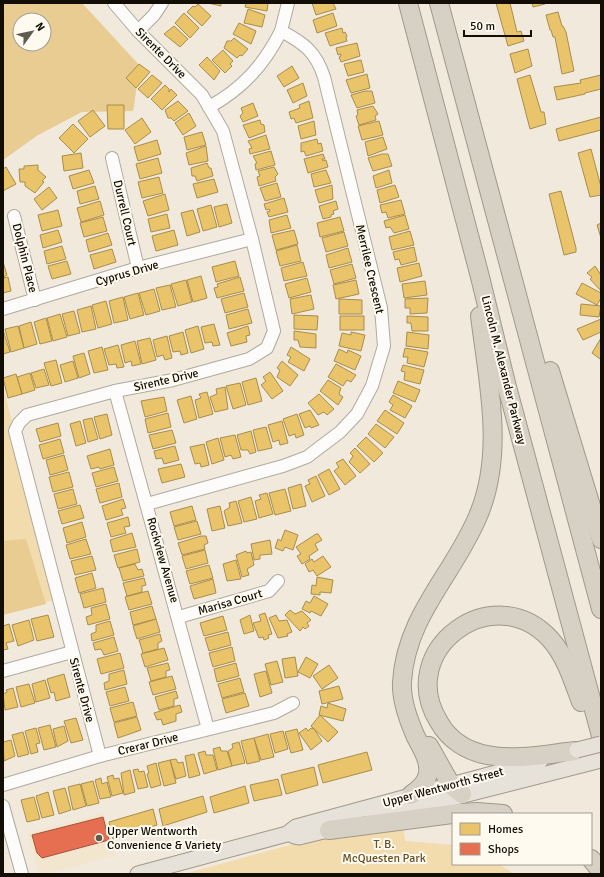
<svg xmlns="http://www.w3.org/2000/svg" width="604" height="877" font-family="Signika,sans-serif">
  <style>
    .built { fill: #f2e6cf }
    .green { fill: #f2dbac }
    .forest { fill: #e8cc91; fill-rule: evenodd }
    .homes { fill: #e9c46a; stroke: #a88d4c }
    .shops { fill: #e76f51; stroke: #a7523a }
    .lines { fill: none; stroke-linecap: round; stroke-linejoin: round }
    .minor-casing { stroke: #afaaa0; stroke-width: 14 }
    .major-casing { stroke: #a19989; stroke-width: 17 }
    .highway-casing { stroke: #a19989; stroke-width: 20 }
    .minor { stroke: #fdfcfa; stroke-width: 12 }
    .major { stroke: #e6e2da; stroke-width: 15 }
    .highway { stroke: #d6d0c5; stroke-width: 18 }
    .major-bridge-casing { stroke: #a19989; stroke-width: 17; stroke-linecap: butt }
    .major-bridge { stroke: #e6e2da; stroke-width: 15 }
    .poi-dot { fill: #605b51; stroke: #fffaf0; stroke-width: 1.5 }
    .labels { text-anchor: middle; stroke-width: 4; stroke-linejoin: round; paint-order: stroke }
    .street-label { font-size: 12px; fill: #120e06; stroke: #fffaf0 }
    .poi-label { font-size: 12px; fill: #120e06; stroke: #fffaf0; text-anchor: start }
    .park-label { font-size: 12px; fill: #645128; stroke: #fffaf0 }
  </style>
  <rect width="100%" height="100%" fill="#f0e9dc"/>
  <polygon class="built" points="104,813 116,855 47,874 39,874 28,833"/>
  <g class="green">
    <polygon points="3,387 58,599 3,613"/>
    <polygon points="403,825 405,841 453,845 453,864 499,864 514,874 184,874 308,840"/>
  </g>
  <g class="forest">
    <path d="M3,3h79l58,63 -7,45 -51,1 -44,23 -35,25zM20,20h24v24h-24z"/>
    <polygon points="26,539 46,604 3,615 3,541"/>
  </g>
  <g class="homes">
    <polygon points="208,3 221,3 221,6"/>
    <polygon points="246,3 268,3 267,11 245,7"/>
    <polygon points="312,3 333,3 336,9 316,15"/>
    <polygon points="496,3 510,3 517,32 521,31 524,41 508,46"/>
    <polygon points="532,3 545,3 545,4 533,7"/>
    <polygon points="198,4 211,16 202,26 187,12 193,6 195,7"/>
    <polygon points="248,9 265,15 262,27 244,23"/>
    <polygon points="558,12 562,26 563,26 566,32 574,71 562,74 555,37 553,37 551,30 550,30 546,15"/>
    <polygon points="184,13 199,28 190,38 175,23"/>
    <polygon points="333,13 337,26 317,33 313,20"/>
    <polygon points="239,23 256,31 251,44 233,34"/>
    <polygon points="174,26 188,39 180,47 164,34"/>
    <polygon points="342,28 343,33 345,32 347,36 346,38 347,41 330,46 325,33"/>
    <polygon points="234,38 248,49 242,56 240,55 237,58 224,48 227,41 231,41"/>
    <polygon points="357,43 360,56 341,62 339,57 341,56 341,54 338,55 336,48"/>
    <polygon points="528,49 532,66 515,73 510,54"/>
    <polygon points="223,50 233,61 230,64 232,66 225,73 212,60"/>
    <polygon points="207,57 220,71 214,80 199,65"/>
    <polygon points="361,60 364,72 348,76 344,64"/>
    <polygon points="139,64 150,72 136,88 126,78"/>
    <polygon points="292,66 299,78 284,87 277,76"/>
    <polygon points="367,74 370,88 351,93 346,80"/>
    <polygon points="152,75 162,83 148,98 138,89"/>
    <polygon points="530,75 541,112 544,112 546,124 530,129 517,79"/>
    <polygon points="601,75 601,89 585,93 585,94 557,100 554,87 581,83 580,80"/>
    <polygon points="303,83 307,96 293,103 287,90"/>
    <polygon points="165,85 169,89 169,92 171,89 177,95 162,110 151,99"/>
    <polygon points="365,91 372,91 375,103 357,108 351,95"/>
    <polygon points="178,101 188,111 174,121 171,118 168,118 165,110"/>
    <polygon points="309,101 313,118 296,123 294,118 291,119 289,112 300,108 299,105"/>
    <polygon points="253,103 258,116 243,122 240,116 243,113 241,108"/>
    <polygon points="107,105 124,105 124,129 108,129"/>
    <polygon points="373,106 378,114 375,116 376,120 359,125 356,116 358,115 357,110"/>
    <polygon points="93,110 105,126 90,137 78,121"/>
    <polygon points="189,113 196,126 183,135 175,123"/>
    <polygon points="601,117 601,130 559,141 556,129"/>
    <polygon points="142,118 151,132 135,144 125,130"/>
    <polygon points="260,120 261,124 264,125 265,132 249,138 243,125"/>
    <polygon points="314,121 316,135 301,139 298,126"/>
    <polygon points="379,121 383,135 362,140 358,126"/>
    <polygon points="73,124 88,139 74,153 59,138"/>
    <polygon points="202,132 206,145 187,150 184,137"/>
    <polygon points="266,135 270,149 250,154 249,149 252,148 248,141"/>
    <polygon points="383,137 387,149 368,156 365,142"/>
    <polygon points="317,139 318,144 321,143 323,151 306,156 304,151 301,152 301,143"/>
    <polygon points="157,140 161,154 138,161 134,147"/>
    <polygon points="206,146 208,161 189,165 186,153"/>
    <polygon points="591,149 601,187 601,195 590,197 578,153"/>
    <polygon points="271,151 275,165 256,170 255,164 257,163 253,156"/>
    <polygon points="81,153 83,168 64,171 62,156"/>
    <polygon points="323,154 325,159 322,159 323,161 326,160 328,167 308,173 304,159"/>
    <polygon points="382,154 388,154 392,166 373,171 368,158"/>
    <polygon points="158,158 162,173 140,179 136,164"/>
    <polygon points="207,163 209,168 211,168 213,176 197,181 195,176 192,176 191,168"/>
    <polygon points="38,165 38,170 46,177 42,181 44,182 35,193 25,186 25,182 20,182 19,169 24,169 24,166"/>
    <polygon points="6,167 16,184 3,191 3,169"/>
    <polygon points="274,167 278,174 275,177 276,181 259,186 257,177 260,176 258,171"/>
    <polygon points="89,170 94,183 73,189 69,176"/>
    <polygon points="326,170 331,183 314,187 311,174"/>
    <polygon points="389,170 392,183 376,188 373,176"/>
    <polygon points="159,177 163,193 142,198 138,182"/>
    <polygon points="214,179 218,192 197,198 193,184"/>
    <polygon points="277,183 281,197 265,201 260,188"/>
    <polygon points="332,185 333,199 319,203 315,190"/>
    <polygon points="395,185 399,197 380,203 377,190"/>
    <polygon points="95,186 99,199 80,204 77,191"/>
    <polygon points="49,187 57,198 42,210 34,199"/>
    <polygon points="561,191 576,248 576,252 564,255 549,194"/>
    <polygon points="165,194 169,210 148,216 143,201"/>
    <polygon points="284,198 288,212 269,217 267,212 270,211 269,209 266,210 264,204"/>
    <polygon points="401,200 405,214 388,218 386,212 382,213 380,205"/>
    <polygon points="100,201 104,215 81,222 77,208"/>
    <polygon points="336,201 338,209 333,211 334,214 331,215 331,217 323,219 319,206"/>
    <polygon points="227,204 232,223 219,227 214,207"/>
    <polygon points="211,205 217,227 203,231 197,209"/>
    <polygon points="58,210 62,226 42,231 38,215"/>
    <polygon points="193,210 200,232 187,236 181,213"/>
    <polygon points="167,214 170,228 151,232 148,219"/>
    <polygon points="287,215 291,228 271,233 269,220"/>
    <polygon points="405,215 409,229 394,233 390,227 386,228 384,221"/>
    <polygon points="103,217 107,231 84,237 80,223"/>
    <polygon points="340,217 344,231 320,237 317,223"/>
    <polygon points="601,223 601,238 597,225"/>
    <polygon points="58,230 62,242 43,248 40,235"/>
    <polygon points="174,230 178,245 156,251 152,236"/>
    <polygon points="294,230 298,244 276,250 272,235"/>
    <polygon points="410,231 414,245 392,250 389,237"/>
    <polygon points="344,232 348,246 326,252 322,238"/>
    <polygon points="108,233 112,245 89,252 86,240"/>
    <polygon points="297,245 301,261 280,266 276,251"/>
    <polygon points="62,246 66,259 47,264 44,251"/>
    <polygon points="414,247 417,261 401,265 399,259 395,260 393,252"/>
    <polygon points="348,248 352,262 329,268 326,255"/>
    <polygon points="112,249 116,262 94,269 90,255"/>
    <polygon points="67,261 71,274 52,279 48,266"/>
    <polygon points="235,261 239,276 216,282 212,267"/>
    <polygon points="3,262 7,275 3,277"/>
    <polygon points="303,262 307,276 284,281 281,268"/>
    <polygon points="419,263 422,276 400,282 397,268"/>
    <polygon points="352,264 356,278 334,284 330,270"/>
    <polygon points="595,266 601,275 601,291 590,279 592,277 587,273"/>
    <polygon points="201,276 207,298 193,302 187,280"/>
    <polygon points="8,277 11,291 3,293 3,278"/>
    <polygon points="240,277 244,291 217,298 214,288 218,287 217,284"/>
    <polygon points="307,278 311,292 289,298 285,284"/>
    <polygon points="186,280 192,302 178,306 171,284"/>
    <polygon points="356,280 359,294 336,299 333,285"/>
    <polygon points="425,281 427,295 404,298 402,284"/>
    <polygon points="582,283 601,293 601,298 597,305 576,294"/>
    <polygon points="170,285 176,307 162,310 156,288"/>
    <polygon points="154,289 160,311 146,315 139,293"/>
    <polygon points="138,293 144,315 130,319 124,297"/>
    <polygon points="244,293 248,307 225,313 221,299"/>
    <polygon points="311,295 314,309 292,314 290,299"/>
    <polygon points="123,297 128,320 114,323 109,301"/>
    <polygon points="428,298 427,313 410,314 410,308 405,308 405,299"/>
    <polygon points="339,299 362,300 362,314 339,314"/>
    <polygon points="106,301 112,324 98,328 92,305"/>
    <polygon points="581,304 601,306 599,317 580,315"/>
    <polygon points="91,306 96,329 82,332 77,310"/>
    <polygon points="248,309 252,323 229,329 226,315"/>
    <polygon points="74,311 80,333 68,336 62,314"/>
    <polygon points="60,314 67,337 53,341 47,318"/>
    <polygon points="294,315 318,316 317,330 294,329"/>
    <rect x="340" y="316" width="24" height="14"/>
    <polygon points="407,316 428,317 428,331 412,331 411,323 407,323"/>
    <polygon points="46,318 52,341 40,344 34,322"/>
    <polygon points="601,319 601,332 583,340 577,329"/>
    <polygon points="31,322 37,344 24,348 19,326"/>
    <polygon points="214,324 220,345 213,346 212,342 205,343 201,327"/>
    <polygon points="18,326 24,348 11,352 5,329"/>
    <polygon points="198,326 204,349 191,353 185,330"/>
    <polygon points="248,326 250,335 246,336 247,342 231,346 227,333"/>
    <polygon points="3,330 10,352 3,354"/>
    <polygon points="294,331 316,334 316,348 300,347 298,340 294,340"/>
    <polygon points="183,332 188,353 181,355 180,351 173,352 169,336"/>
    <polygon points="351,332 365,335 361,351 339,346 342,333 351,335"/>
    <polygon points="407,332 429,335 428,349 406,346"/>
    <polygon points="167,336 172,358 165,360 163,355 157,357 153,340"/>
    <polygon points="150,338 156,360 142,364 137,341"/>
    <polygon points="601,338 601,358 600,359 592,353"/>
    <polygon points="135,341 141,364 132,366 131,361 125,363 121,345"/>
    <polygon points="118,345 124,367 117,368 116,364 109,365 104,349"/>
    <polygon points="102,347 108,370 94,373 88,351"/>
    <polygon points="291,347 310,359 304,371 288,362 291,357 287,355"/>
    <polygon points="405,348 428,352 424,367 407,363 408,357 403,357"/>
    <polygon points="339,349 347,353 348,350 361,356 355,370 334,361"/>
    <polygon points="84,353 90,374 79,378 73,356"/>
    <polygon points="56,360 62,383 51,386 44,363"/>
    <polygon points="73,361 78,378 65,382 60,365"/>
    <polygon points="282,361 298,375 290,386 277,377 280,370 277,368"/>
    <polygon points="336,364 356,375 351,382 347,380 343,386 328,377"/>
    <polygon points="403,365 424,370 420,384 404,380 405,372 401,371"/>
    <polygon points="44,369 49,385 36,388 31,373"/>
    <polygon points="270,372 283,391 272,399 261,385 266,381 263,377"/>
    <polygon points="30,373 35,390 22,394 17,377"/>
    <polygon points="16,374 22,394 8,398 3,378"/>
    <polygon points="256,378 262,401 248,405 242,382"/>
    <polygon points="328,380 341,388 339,394 343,397 338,405 320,391"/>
    <polygon points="398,381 420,390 415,402 393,393"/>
    <polygon points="240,383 246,405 233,409 226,386"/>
    <polygon points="225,387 228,409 215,412 210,397 217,394 216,389"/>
    <polygon points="207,392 213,414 199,418 195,400 201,398 199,394"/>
    <polygon points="319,394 334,409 327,415 324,412 318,415 308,403"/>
    <polygon points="393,395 412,406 405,418 390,410 393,405 389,402"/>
    <polygon points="191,396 197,419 184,423 177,400"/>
    <polygon points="164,397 167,411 145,417 141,401"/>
    <polygon points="310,410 319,425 311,428 310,426 305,428 299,414"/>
    <polygon points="385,410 404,423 397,434 377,421"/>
    <polygon points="168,413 171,427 148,433 145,419"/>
    <polygon points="107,414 112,435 100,439 94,417"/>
    <polygon points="297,414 304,435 296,438 295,434 289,436 283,419"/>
    <polygon points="92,418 98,439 88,442 83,420"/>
    <polygon points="80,421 86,443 76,446 70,424"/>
    <polygon points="282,421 288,443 280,445 279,440 273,442 268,425"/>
    <polygon points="58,423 61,436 40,442 36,429"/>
    <polygon points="376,424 394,437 385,448 368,434"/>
    <polygon points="266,427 272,448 258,451 253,430"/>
    <polygon points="172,430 176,443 153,449 149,435"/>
    <polygon points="251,431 256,452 250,454 248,450 241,450 237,435"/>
    <polygon points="235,435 241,457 233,459 231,455 225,457 220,438"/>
    <polygon points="366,437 383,453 374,462 357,446"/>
    <polygon points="218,438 224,460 212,464 206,442"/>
    <polygon points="60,439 64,453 43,459 39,445"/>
    <polygon points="204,444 209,465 201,467 200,463 195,464 190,447"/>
    <polygon points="175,446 179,460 164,464 162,458 156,459 154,451"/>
    <polygon points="355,448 370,464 360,473 349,462 353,456 350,453"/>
    <polygon points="110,449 114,465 100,469 99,467 91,469 87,456"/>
    <polygon points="64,455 68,470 50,475 46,460"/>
    <polygon points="343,459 356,476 345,485 334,471 339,467 336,463"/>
    <polygon points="181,464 185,477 162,483 158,469"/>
    <polygon points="114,467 118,481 96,487 92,473"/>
    <polygon points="329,469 340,489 329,495 318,475"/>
    <polygon points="69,472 73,487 53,492 49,477"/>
    <polygon points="316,476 325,496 312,502 305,486 310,484 308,480"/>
    <polygon points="119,483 122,497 100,503 96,489"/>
    <polygon points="301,484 306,506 293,509 288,488"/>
    <polygon points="73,489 77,504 58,509 54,494"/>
    <polygon points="285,489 291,511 275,515 269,493"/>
    <polygon points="267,493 273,514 259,518 255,501 261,499 259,495"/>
    <polygon points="251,497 257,519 244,522 238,501"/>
    <polygon points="123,499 126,508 121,509 123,515 106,520 102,506"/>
    <polygon points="236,501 242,523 228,526 224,511 230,507 229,503"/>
    <polygon points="80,505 84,518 62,524 58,511"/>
    <polygon points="192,506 196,520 174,526 170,512"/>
    <polygon points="220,506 225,528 212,531 207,509"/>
    <polygon points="128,517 130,526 124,527 126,533 111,537 107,523"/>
    <polygon points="197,521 201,534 178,540 174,527"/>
    <polygon points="82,522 86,537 67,543 63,528"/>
    <polygon points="285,530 298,535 293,550 285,547 283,551 275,548 278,539 281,541"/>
    <polygon points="132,533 136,547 113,552 110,540"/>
    <polygon points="316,534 318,534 322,540 315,544 318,550 309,556 310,559 302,564 297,556 301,554 296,547"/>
    <polygon points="201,536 206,536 208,543 204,545 205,549 182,555 178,543"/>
    <polygon points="86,539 91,554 70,559 66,545"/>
    <polygon points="270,540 272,554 260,555 260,559 254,560 251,544"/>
    <polygon points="137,549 140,562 118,568 114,555"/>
    <polygon points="205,550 208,563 186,569 182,556"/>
    <polygon points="246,551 247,553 251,552 254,565 247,569 249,575 242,577 236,555"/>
    <polygon points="92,556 96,570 75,575 71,561"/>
    <polygon points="323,556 331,567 317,576 313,570 309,572 305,564 312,559 314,562"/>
    <polygon points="236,560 241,579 227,581 223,564"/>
    <polygon points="135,564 138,570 142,569 144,576 123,581 119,568"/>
    <polygon points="209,565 213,578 190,584 186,571"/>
    <polygon points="92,573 96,588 79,593 75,578"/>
    <polygon points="317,577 333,580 331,593 320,592 320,595 311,594 312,585 316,586"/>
    <polygon points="144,578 146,585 142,586 142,592 127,596 123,583"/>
    <polygon points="213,579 216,593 194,599 190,586"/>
    <polygon points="103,588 106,602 84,608 80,594"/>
    <polygon points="148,591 152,604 129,610 125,597"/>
    <polygon points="314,596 328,604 321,616 311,611 310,613 302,609 306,601 310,603"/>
    <polygon points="106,604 110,619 88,625 86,617 92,615 91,608"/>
    <polygon points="152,606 156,619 133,625 130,612"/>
    <polygon points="290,610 295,614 302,611 311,620 307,623 309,626 305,629 303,627 300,631 285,615"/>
    <polygon points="265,613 272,634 268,635 269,638 264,640 263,637 259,638 253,623 261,621 259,615"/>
    <polygon points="48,615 54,637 37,641 31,619"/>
    <polygon points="250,615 254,631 244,634 240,620"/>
    <polygon points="276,615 279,621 287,620 292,632 287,634 288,636 278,638 269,618"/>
    <polygon points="223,616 227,630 204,636 200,623"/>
    <polygon points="156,619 160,632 137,639 133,626"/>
    <polygon points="29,620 34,640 18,646 12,625"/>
    <polygon points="110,621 114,635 92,641 91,634 96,632 96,625"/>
    <polygon points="9,624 14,641 6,643 8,649 3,650 3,626"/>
    <polygon points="228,632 231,645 209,651 205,638"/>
    <polygon points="160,634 162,641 158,643 158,649 143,653 139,640"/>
    <polygon points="114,637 118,651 104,655 101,649 95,650 93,643"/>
    <polygon points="232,647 235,661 213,667 209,653"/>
    <polygon points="164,648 168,660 145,667 141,654"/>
    <polygon points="120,653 124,668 101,674 97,659"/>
    <polygon points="295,657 298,676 285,678 282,659"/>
    <polygon points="306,657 318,664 310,678 298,672"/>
    <polygon points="277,661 283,682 271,685 265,664"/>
    <polygon points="168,663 170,670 166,671 166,677 151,681 147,668"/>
    <polygon points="236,663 239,676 217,682 214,669"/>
    <polygon points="329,665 338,678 322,689 313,676"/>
    <polygon points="124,670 127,684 105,690 104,683 109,681 109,674"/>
    <polygon points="266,671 272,693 260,697 254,674"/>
    <polygon points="64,674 70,697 56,701 54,692 51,693 47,679"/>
    <polygon points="172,676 176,689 153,695 149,682"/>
    <polygon points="240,678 244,692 222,698 218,684"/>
    <polygon points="45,680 50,698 36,702 32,684"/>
    <polygon points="29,684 35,703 21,707 16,687"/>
    <polygon points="339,686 343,699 322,704 319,691"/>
    <polygon points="125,687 129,701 110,706 106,692"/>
    <polygon points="13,688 18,707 5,710 3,694 7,692 6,690"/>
    <polygon points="176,691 178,698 174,699 174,706 159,710 155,697"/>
    <polygon points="245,693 249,706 226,713 222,699"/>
    <polygon points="133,702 137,716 114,722 110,708"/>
    <polygon points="328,703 346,709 343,721 319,715 321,706 327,708"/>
    <polygon points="180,705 182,712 176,714 176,721 163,725 161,719 157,720 154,713"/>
    <polygon points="320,715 338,732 328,742 311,726"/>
    <polygon points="137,717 141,730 118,738 114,723"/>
    <polygon points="76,718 83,740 71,743 64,721"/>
    <polygon points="50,725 56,747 44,750 38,728"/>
    <polygon points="64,726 68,741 57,747 53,729"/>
    <polygon points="36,728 40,743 36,744 38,752 31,754 25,731"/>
    <polygon points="306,728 308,731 311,728 314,729 322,741 311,750 299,733"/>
    <polygon points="297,729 303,750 291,753 285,732"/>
    <polygon points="283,731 288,749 275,753 270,734"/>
    <polygon points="23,732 29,754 18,757 12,735"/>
    <polygon points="268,734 274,757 261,760 254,738"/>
    <polygon points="254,738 260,761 247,764 241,741"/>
    <polygon points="11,740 15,756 4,761 3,742"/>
    <polygon points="239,742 245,763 232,766 228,751 233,748 232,744"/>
    <polygon points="220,747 221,751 227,751 232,766 218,770 213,749"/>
    <polygon points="205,751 206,755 213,755 217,770 204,774 198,753"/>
    <polygon points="367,752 372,770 323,783 318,765"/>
    <polygon points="194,754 200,775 189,778 185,756"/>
    <polygon points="176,759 178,763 183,762 186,776 176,779 170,760"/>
    <polygon points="170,760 176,783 164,786 158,763"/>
    <polygon points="156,763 161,785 151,788 147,774 149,773 147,766"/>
    <polygon points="314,767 318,785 286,794 281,775"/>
    <polygon points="138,769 139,772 144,771 148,787 138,789 133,770"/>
    <polygon points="130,770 135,792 124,795 121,773"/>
    <polygon points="113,775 114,779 119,778 123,793 112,796 107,777"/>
    <polygon points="101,778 102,784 107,782 111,797 100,799 95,780"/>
    <polygon points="278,779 282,795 254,801 250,785"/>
    <polygon points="93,781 99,803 87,806 81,784"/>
    <polygon points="80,784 86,806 73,810 68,787"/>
    <polygon points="245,786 249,803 214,813 210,797"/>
    <polygon points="65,788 71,810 59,814 53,791"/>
    <polygon points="48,792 54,815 42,818 36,796"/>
    <polygon points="203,796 207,812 163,826 159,809"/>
    <polygon points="34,797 40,819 27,822 21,800"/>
    <polygon points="153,809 157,825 113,839 109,822"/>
  </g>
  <polygon class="shops" points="103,817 109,840 42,858 37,853 32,835"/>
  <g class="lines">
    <g class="minor-casing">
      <g id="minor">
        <polyline points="138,31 154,15 162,3"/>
        <path d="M209,107c33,-18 55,-42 72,-76"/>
        <polyline points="112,158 138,268"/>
        <polyline points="14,216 35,300"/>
        <polyline points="3,309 138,268 252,239"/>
        <polyline points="115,391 208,729"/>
        <path d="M147,504l136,-38 24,-9 33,-25 17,-18 15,-28 12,-40 -3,-38 -57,-231c-8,-25 -20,-34 -43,-46l7,-28"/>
        <polyline points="179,617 269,591 278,581"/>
        <polyline points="3,671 72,652"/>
        <polyline points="100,756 15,431 19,423 27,415 115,391 173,380 249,359 267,348 274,331 252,239 223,131 202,95 138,31 114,3"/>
        <polyline points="3,785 100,756 274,713 293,703"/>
        <polyline points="3,806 22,874"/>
      </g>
    </g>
    <g class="major-casing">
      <g id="major">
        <polyline points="373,818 601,760"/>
        <polyline points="294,836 299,837 340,827"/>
        <polyline points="138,874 287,834 296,827 540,761"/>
      </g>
    </g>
    <g class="highway-casing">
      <g id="highway">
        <polyline points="408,3 480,277 506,383 601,736"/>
        <polyline points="439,3 601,609"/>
        <polyline points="550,371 601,539"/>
        <polyline points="429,746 451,785 462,794"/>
        <path d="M575,751c-28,3 -60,10 -88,4 -20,-4 -38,-15 -48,-33 -45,-72 55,-146 112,-82 15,17 22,41 30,62"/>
        <path d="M411,795c7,-5 14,-10 16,-18 5,-15 -6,-29 -12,-42 -7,-16 -14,-35 -13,-53 4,-67 52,-108 76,-166 27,-62 10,-135 2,-200"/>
        <polyline points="329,830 460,813 477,812 503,814"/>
        <polyline points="591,859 601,871"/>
      </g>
    </g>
    <use href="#minor" class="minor"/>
    <use href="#major" class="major"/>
    <use href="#highway" class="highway"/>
    <g class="major-bridge-casing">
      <polyline id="major-bridge" points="577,750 601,744"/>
    </g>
    <use href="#major-bridge" class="major-bridge"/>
  </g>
  <circle class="poi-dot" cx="99" cy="838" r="4"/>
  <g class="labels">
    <g class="street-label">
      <text transform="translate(161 53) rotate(45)" y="4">Sirente Drive</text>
      <text transform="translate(125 213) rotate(77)" y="4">Durrell Court</text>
      <text transform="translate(25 258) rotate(76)" y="4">Dolphin Place</text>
      <text transform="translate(370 269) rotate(77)" y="4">Merrilee Crescent</text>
      <text transform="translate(127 273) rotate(-16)" y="4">Cyprus Drive</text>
      <text transform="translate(504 370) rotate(76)" y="4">Lincoln M. Alexander Parkway</text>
      <text transform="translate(166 380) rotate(-13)" y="4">Sirente Drive</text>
      <text transform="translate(163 560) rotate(74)" y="4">Rockview Avenue</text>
      <text transform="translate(230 602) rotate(-16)" y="4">Marisa Court</text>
      <text transform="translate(82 690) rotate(75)" y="4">Sirente Drive</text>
      <text transform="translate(148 744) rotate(-14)" y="4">Crerar Drive</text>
      <text transform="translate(443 787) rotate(-15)" y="4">Upper Wentworth Street</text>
    </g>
    <g class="poi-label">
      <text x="107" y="835">Upper Wentworth<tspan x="107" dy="14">Convenience &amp; Variety</tspan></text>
    </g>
    <g class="park-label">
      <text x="384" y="848">T. B.<tspan x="384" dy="14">McQuesten Park</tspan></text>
    </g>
  </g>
  <rect width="604" height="877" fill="none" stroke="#120e06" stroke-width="8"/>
  <rect x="452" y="813" width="140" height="52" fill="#fffaf0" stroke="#a09c92"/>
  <rect x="460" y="823" width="20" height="12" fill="#e9c46a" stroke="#a09c92"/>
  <text x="488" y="833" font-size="12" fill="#120e06">Homes</text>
  <rect x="460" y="843" width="20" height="12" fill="#e76f51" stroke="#a09c92"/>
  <text x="488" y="853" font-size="12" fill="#120e06">Shops</text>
  <g transform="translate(32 32) rotate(57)"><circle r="19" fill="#fffaf0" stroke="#a09c92"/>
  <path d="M0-3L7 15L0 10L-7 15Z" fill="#605b51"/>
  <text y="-6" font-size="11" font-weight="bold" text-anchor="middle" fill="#120e06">N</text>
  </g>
  <path d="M464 30v6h67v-6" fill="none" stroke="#120e06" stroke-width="2"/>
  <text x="470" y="30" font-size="12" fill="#120e06" stroke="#fffaf0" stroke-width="3" paint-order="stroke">50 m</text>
</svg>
